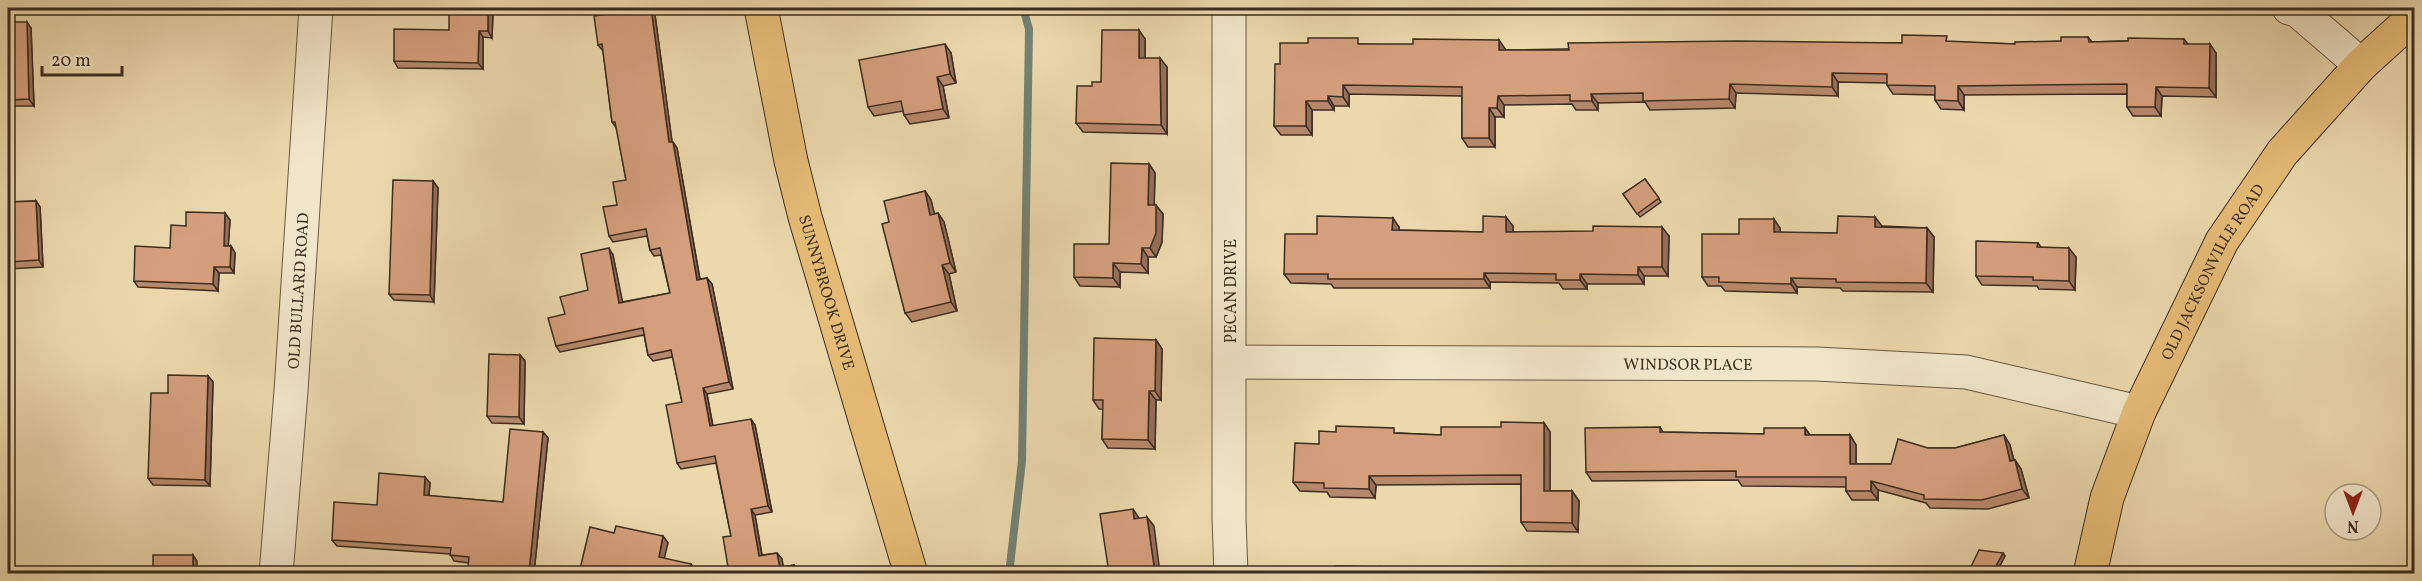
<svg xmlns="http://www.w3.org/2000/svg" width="2422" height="581" font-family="Vollkorn,serif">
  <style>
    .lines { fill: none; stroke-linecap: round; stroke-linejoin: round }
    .stream { stroke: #738273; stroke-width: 8 }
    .minor-casing { stroke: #685842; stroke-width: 35 }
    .major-casing { stroke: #3c2d1e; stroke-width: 35 }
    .minor { stroke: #f2e6ca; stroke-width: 33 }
    .major { stroke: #e6bc76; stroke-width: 33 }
    .wall { fill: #b7896c; stroke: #3c2d1e; stroke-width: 1.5 }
    .shaded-wall { fill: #956f58; stroke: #3c2d1e; stroke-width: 1.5 }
    .building { fill: #d59f7d; stroke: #3c2d1e; stroke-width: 1.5 }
    .labels { text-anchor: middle; stroke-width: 6; stroke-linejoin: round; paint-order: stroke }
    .street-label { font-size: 16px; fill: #3c2d1e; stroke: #f2e6ca }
  </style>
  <rect width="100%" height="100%" fill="#ebd8ad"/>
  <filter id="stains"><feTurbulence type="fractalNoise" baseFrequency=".00333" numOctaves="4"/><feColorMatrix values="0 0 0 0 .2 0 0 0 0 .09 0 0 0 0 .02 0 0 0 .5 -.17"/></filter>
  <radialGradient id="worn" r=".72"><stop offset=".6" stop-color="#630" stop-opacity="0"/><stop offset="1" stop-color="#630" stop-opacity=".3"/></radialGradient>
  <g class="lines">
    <polyline class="stream" points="1009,574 1022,461 1029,29 1023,8"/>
    <g class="minor-casing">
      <g id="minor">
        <polyline points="1229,8 1229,518 1231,574"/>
        <polyline points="2289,8 2297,10 2361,65"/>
        <path id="s1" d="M1230,362l587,2 149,8 173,40"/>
        <path id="s2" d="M276,574l15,-183 25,-383"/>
      </g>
    </g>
    <g class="major-casing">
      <g id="major">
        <path id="s3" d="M761,8l30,153 14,56 106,357"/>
        <path id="s4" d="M2090,574l17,-76 32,-86 83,-171 60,-88 79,-88 53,-48"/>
      </g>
    </g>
    <use href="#minor" class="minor"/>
    <use href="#major" class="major"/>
  </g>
  <g class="wall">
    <polygon points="651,8 655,15 672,142 677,148 700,279 707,278 712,284 733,389 707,394 713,426 755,425 772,512 755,515 762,555 777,553 782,559 783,567 794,565 798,573 729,573 731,536 716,463 681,469 677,463 682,402 673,357 653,361 648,355 644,335 560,352 556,346 565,314 588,290 613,255 622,302 670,293 661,255 654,256 650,250 647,236 613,242 609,236 617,205 626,180 617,129 612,122 603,51 598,45"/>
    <polygon points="493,12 492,38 483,37 483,69 398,68 394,61 449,30"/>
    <polygon points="8,22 31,28 34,106 9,106 9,130 8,130"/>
    <polygon points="2088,37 2092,42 2184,39 2188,44 2216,53 2216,97 2162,96 2161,116 2133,116 2127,107 2127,94 1964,95 1964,110 1941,109 1935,100 1935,95 1893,94 1887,85 1887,83 1838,82 1838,96 1736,93 1735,108 1650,110 1645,102 1598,103 1598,110 1576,110 1572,104 1504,105 1504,117 1495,117 1495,147 1468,147 1462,138 1462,96 1349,94 1349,106 1334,106 1334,110 1312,110 1312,135 1281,135 1274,126 1280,64 1308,43 1361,44 1506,50 1951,42 2015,44 2061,41"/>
    <polygon points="1145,39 1145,58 1167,67 1167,134 1083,132 1076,123 1092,86 1101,82"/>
    <polygon points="951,53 956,83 943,86 949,118 910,124 904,115 903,111 874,116 868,107"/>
    <polygon points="1149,164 1155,173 1154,205 1163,214 1162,242 1156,257 1148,257 1148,273 1120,272 1120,287 1080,286 1074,277 1109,244"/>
    <polygon points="1645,179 1661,202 1640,217 1623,194"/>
    <polygon points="433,181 438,188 434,302 394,300 389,294"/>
    <polygon points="925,191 931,200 934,214 938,213 944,222 956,272 949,274 957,311 912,322 905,313 889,222"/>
    <polygon points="36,201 40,207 43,267 8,269 8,202"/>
    <polygon points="230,220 228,246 231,246 235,253 234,273 219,273 218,291 138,287 134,281 170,248 186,226"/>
    <polygon points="1513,226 1513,232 1669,236 1668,276 1644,276 1644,284 1587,284 1587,289 1563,289 1559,283 1490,282 1490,288 1334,288 1331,284 1291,283 1284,274 1317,234 1399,227 1399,230 1483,232"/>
    <polygon points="1882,226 1927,228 1934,237 1933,292 1843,291 1840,288 1797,287 1797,293 1725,291 1721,286 1708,286 1702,277 1739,234 1780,228 1780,233 1837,233"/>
    <polygon points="2038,243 2041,247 2076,257 2075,290 2039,289 2037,286 1982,285 1976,276"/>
    <polygon points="1156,340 1162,349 1161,400 1156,400 1155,449 1108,448 1102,439 1103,409 1099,409 1093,400"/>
    <polygon points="520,355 525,361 524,424 492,423 487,416"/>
    <polygon points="208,376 213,382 210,486 153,485 148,478"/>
    <polygon points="1544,423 1550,432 1550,491 1572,491 1579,501 1578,532 1527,531 1521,522 1521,484 1376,485 1375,498 1330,497 1327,492 1300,491 1293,482 1319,444 1398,433 1441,435"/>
    <polygon points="1660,427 1663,432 1764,434 1805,428 1810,435 1850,435 1856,445 1856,464 1891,464 1928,448 1955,448 2004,435 2010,445 2014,460 2015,460 2021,469 2029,498 1988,509 1930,508 1926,503 1878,490 1878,500 1852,500 1846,491 1846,487 1742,486 1738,480 1592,481 1586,472"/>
    <polygon points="543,432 548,438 534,573 472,573 468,568 469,563 454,561 450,554 337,546 332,540 377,505 430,483 429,496 503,502"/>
    <polygon points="2003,553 2005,556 1996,573 1971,573 1969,571"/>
  </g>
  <g class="shaded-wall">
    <polygon points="488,8 490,8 493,12 492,38 488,31"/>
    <polygon points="651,8 655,15 673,149 669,142"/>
    <polygon points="27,22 31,28 34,106 29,99"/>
    <polygon points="1139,30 1145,39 1145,67 1139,58"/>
    <polygon points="479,31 483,37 483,69 478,63"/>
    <polygon points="1499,40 1506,50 1505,59 1499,50"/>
    <polygon points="945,44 951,53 956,83 950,74"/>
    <polygon points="2210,44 2216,53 2216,97 2209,88"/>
    <polygon points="1160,58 1167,67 1167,134 1161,125"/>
    <polygon points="1832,73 1838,82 1838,96 1832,87"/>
    <polygon points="937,77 943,86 949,118 943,109"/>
    <polygon points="1730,84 1736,93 1735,108 1729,99"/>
    <polygon points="1343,85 1349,94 1349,106 1343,97"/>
    <polygon points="1958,86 1964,95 1964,110 1958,101"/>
    <polygon points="2156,87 2162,96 2161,116 2155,107"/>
    <polygon points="1591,94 1598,103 1598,110 1592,101"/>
    <polygon points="1328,96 1334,106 1334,110 1328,101"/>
    <polygon points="1498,96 1504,105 1504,117 1497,108"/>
    <polygon points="1306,101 1312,110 1312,135 1306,126"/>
    <polygon points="8,104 9,106 9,130 8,127"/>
    <polygon points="1489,108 1495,117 1495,147 1489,138"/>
    <polygon points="673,142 677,148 701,286 697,280"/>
    <polygon points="1149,164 1155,173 1154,214 1148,205"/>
    <polygon points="433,181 438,188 434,302 430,295"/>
    <polygon points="925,191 931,200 937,224 930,215"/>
    <polygon points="36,201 40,207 43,267 39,260"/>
    <polygon points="1156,205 1163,214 1162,242 1156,257 1150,248"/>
    <polygon points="225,213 230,220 228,252 224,246"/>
    <polygon points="938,213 944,222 956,272 950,263"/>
    <polygon points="1506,217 1513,226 1513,241 1506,232"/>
    <polygon points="1875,217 1882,226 1882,236 1875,227"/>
    <polygon points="1393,218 1399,227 1399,239 1392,230"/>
    <polygon points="1774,219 1780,228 1780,242 1774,232"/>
    <polygon points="1662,227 1669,236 1668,276 1662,267"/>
    <polygon points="1927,228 1934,237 1933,292 1926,283"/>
    <polygon points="231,246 235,253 234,273 230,267"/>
    <polygon points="609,248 613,255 624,309 619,303"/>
    <polygon points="1142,248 1148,257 1148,273 1141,264"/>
    <polygon points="2069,248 2076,257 2075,290 2069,281"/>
    <polygon points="1113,263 1120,272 1120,287 1113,278"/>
    <polygon points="942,265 949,274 957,311 951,302"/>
    <polygon points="214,267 219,273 218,291 213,284"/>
    <polygon points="1638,267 1644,276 1644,284 1638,275"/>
    <polygon points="1484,273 1490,282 1490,288 1484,279"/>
    <polygon points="1580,274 1587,284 1587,289 1580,280"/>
    <polygon points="707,278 712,284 733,389 729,382"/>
    <polygon points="1791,278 1797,287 1797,293 1791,284"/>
    <polygon points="1156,340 1162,349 1161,400 1155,391"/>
    <polygon points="520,355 525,361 524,424 519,417"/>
    <polygon points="208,376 213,382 210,486 205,480"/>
    <polygon points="703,388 707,394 714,433 710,426"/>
    <polygon points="1149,391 1156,400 1155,449 1148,440"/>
    <polygon points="751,419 755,425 772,512 768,506"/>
    <polygon points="1544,423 1550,432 1550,501 1544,491"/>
    <polygon points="1805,428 1812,438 1805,435"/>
    <polygon points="543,432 548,438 534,573 529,573"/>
    <polygon points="1850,435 1856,445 1856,473 1850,464"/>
    <polygon points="2004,435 2010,445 2016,470 2010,461"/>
    <polygon points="2015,460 2021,469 2029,498 2022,489"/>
    <polygon points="1369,476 1376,485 1375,498 1369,489"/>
    <polygon points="425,477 430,483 428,502 424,495"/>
    <polygon points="1871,481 1878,490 1878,500 1871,491"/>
    <polygon points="1572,491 1579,501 1578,532 1572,523"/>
    <polygon points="751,509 755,515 763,562 759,556"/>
    <polygon points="1133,509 1139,518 1141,528 1134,519"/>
    <polygon points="1147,517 1154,526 1160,573 1155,573"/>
    <polygon points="663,536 668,543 663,564 659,557"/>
    <polygon points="777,553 782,559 784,573 780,568"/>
    <polygon points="2003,553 2005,556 1996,573 1992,573"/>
    <polygon points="193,555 197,561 197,573 193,573"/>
    <polygon points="691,564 696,571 695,573 689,573"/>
    <polygon points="794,565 798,571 798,573 795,573"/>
    <polygon points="1380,567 1385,573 1380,573"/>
  </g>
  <g class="building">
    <polygon points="449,8 488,8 488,31 479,31 478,63 394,61 394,29 449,30"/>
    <polygon points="651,8 669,142 673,142 697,280 707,278 729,382 703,388 710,426 751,419 768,506 751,509 759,556 777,553 780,568 794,565 795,573 729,573 723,537 731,536 715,456 677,463 666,405 682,402 671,350 648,355 643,328 556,346 548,318 565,314 560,297 588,290 581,254 609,248 619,303 670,293 660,248 650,250 646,229 609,236 603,207 617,205 613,182 626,180 615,122 612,122 602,44 598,45 594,16"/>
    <polygon points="8,22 27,22 29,99 8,100"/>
    <polygon points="1102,30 1139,30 1139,58 1160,58 1161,125 1076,123 1077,86 1092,86 1092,82 1101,82"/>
    <polygon points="1902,35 1947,36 1946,41 2015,44 2015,42 2061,41 2061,37 2088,37 2089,42 2128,41 2128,38 2184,39 2184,44 2210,44 2209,88 2156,87 2155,107 2127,107 2127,84 1958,86 1958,101 1935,100 1935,86 1887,85 1887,74 1832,73 1832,87 1730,84 1729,99 1643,101 1643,93 1591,94 1592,101 1570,101 1570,95 1498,96 1497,108 1489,108 1489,138 1462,138 1462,87 1343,85 1343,97 1328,96 1328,101 1306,101 1306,126 1274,126 1275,64 1280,64 1280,43 1308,43 1308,38 1358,38 1358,44 1413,44 1413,39 1499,40 1499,50 1569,50 1568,43 1737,41 1902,43"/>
    <polygon points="945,44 950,74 937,77 943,109 904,115 901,101 868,107 859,60"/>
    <polygon points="1111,163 1149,164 1148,205 1156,205 1156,233 1150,248 1142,248 1141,264 1113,263 1113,278 1074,277 1074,244 1109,244"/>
    <polygon points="1645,179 1659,198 1637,214 1623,194"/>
    <polygon points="393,180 433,181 430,295 389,294"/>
    <polygon points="925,191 930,215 938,213 950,263 942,265 951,302 905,313 882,224 889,222 884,201"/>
    <polygon points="36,201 39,260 8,262 8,202"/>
    <polygon points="186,212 225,213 224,246 231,246 230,267 214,267 213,284 134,281 135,246 170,248 171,225 186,226"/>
    <polygon points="1317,216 1393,218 1392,230 1483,232 1483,216 1506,217 1506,232 1593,231 1593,226 1662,227 1662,267 1638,267 1638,275 1580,274 1580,280 1556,280 1556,274 1484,273 1484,279 1328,279 1328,274 1284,274 1285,234 1317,234"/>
    <polygon points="1838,216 1875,217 1875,227 1927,228 1926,283 1836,282 1836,279 1791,278 1791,284 1719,282 1719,277 1702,277 1702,234 1739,234 1739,219 1774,219 1774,232 1837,233"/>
    <polygon points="1976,241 2038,243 2037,247 2069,248 2069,281 2033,280 2033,277 1976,276"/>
    <polygon points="1094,338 1156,340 1155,391 1149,391 1148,440 1102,439 1103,400 1093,400"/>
    <polygon points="489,354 520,355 519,417 487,416"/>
    <polygon points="168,375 208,376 205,480 148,478 151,393 168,393"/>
    <polygon points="1501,422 1544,423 1544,491 1572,491 1572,523 1521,522 1521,475 1369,476 1369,489 1324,488 1324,483 1293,482 1295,443 1319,444 1319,431 1336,432 1336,426 1394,428 1394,433 1441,435 1441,427 1501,427"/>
    <polygon points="1660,427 1660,432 1764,434 1764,428 1805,428 1805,435 1850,435 1850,464 1891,464 1898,439 1928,448 1955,448 2004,435 2010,461 2015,460 2022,489 1982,500 1924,499 1924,495 1871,481 1871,491 1846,491 1846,477 1736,477 1736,471 1586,472 1585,428"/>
    <polygon points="510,429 543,432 529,573 519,573 468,568 469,557 450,555 451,548 332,540 334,502 377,505 379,473 425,477 424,495 503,502"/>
    <polygon points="1133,509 1134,519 1147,517 1155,573 1109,573 1100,514"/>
    <polygon points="616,526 663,536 659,557 691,564 689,573 579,573 590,527 614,533"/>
    <polygon points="1979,550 2003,553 1992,573 1985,573 1969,571"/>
    <rect x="153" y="555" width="40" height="18"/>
    <polygon points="1336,566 1380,567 1380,573 1336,573"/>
  </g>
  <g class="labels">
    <g class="street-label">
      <text dy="6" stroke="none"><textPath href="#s4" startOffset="328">OLD JACKSONVILLE ROAD</textPath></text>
      <text dy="6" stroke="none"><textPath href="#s2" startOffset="284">OLD BULLARD ROAD</textPath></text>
      <text transform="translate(1230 291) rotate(-90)" y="6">PECAN DRIVE</text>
      <text dy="6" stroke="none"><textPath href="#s3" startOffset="292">SUNNYBROOK DRIVE</textPath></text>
      <text dy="6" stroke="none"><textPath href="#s1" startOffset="458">WINDSOR PLACE</textPath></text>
    </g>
  </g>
  <rect width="2422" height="581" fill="none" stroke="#ebd8ad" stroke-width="30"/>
  <rect x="9" y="9" width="2404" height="563" fill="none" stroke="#3c2d1e" stroke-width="3"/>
  <rect x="15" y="15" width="2392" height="551" fill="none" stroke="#3c2d1e" stroke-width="1.5"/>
  <g transform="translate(2353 512) rotate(180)"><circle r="28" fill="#f2e6ca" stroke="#a99c85" stroke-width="1.5"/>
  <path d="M0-4.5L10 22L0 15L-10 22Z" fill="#8f2418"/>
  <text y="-9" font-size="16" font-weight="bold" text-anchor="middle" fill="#3c2d1e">N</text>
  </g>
  <path d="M42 66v9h80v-9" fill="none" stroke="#3c2d1e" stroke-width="3"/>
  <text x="51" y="66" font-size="18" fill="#3c2d1e" stroke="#f2e6ca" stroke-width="4.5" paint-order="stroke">20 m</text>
  <rect width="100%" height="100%" filter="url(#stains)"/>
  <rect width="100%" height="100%" fill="url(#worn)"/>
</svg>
